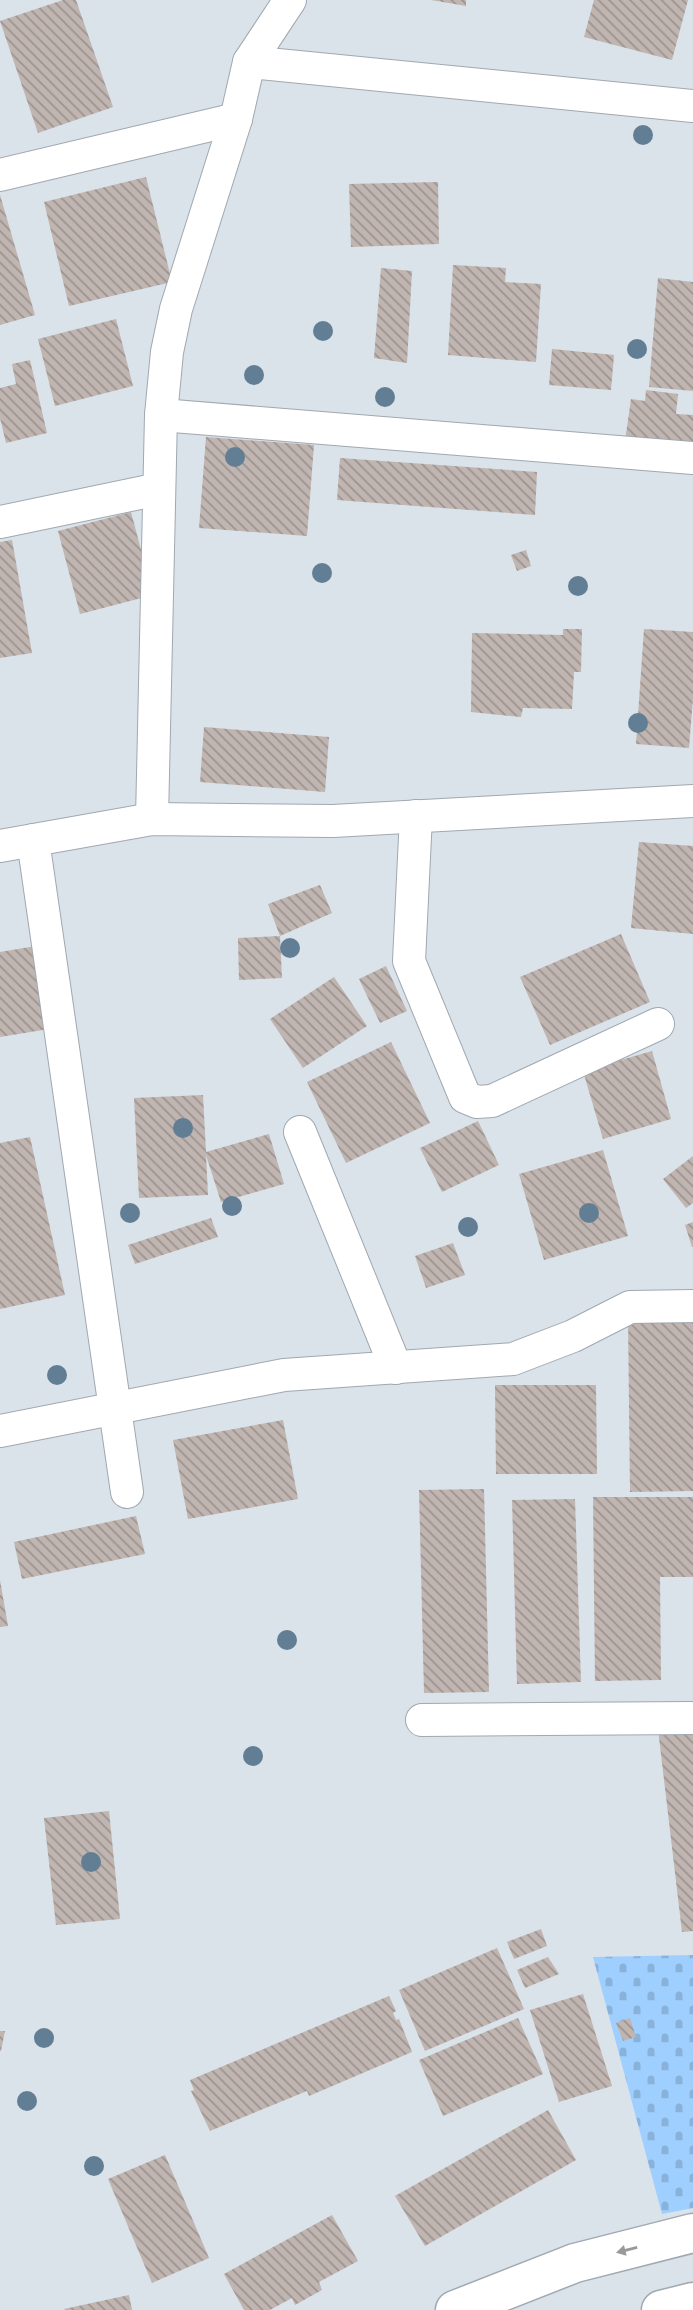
<svg xmlns="http://www.w3.org/2000/svg" width="693" height="2310" font-family="Signika,sans-serif">
  <style>
    .cemetery { fill: url(#cemetery-stones) }
    .building { fill: url(#building-back-hatch) }
    .lines { fill: none; stroke-linecap: round; stroke-linejoin: round }
    .minor-casing { stroke: #a0a8b0; stroke-width: 34 }
    .secondary-casing { stroke: #a0a8b0; stroke-width: 41 }
    .minor { stroke: #fff; stroke-width: 32 }
    .secondary { stroke: #fff; stroke-width: 38 }
    .tree { fill: #627e95 }
    .oneway { fill: #98999a }
  </style>
  <defs>
    <pattern id="cemetery-stones" width="16" height="16" patternUnits="userSpaceOnUse" patternTransform="scale(1.75)"><rect width="16" height="16" fill="#9fcfff"/><path d="M2 7V4a2 2 0 0 1 4 0v3zM10 15v-3a2 2 0 0 1 4 0v3z" fill="#89b2db"/></pattern>
    <pattern id="building-back-hatch" width="6" height="6" patternUnits="userSpaceOnUse" patternTransform="scale(1.75)"><rect width="6" height="6" fill="#c0b5b0"/><path d="M-1 5l2 2M0 0l6 6M5-1l2 2" fill="none" stroke="#9c9490"/></pattern>
  </defs>
  <rect width="100%" height="100%" fill="#dae2ea"/>
  <polygon class="cemetery" points="693,1955 693,2208 662,2214 593,1957"/>
  <g class="building">
    <polygon points="63,0 76,0 113,107 38,133 0,21"/>
    <polygon points="431,0 466,0 466,6"/>
    <polygon points="594,0 688,0 672,60 584,37"/>
    <polygon points="146,177 172,282 69,306 44,202"/>
    <polygon points="438,182 439,244 351,247 349,184"/>
    <polygon points="0,195 35,315 0,325"/>
    <polygon points="453,265 506,268 505,282 541,284 536,362 448,355"/>
    <polygon points="381,268 412,271 407,363 374,358"/>
    <polygon points="658,278 693,282 693,391 649,387"/>
    <polygon points="116,319 133,386 55,406 38,339"/>
    <polygon points="552,349 614,355 611,390 549,385"/>
    <polygon points="30,360 47,433 6,443 0,418 0,388 16,384 12,364"/>
    <polygon points="646,390 678,394 676,414 693,415 693,443 669,440 668,450 624,448 631,399 645,401"/>
    <polygon points="206,437 314,445 307,536 199,528"/>
    <polygon points="340,458 537,472 535,515 337,500"/>
    <polygon points="131,512 153,595 80,614 58,531"/>
    <polygon points="12,540 32,653 0,658 0,542"/>
    <polygon points="526,550 531,566 517,571 511,555"/>
    <polygon points="563,629 582,629 581,672 574,672 572,709 523,708 521,717 471,712 472,633 563,635"/>
    <polygon points="644,629 693,632 693,699 689,748 636,744"/>
    <polygon points="204,727 329,737 325,792 200,782"/>
    <polygon points="639,842 693,846 693,934 631,928"/>
    <polygon points="320,885 332,913 280,936 268,904"/>
    <polygon points="621,934 650,1002 550,1045 520,977"/>
    <polygon points="280,936 282,978 239,980 238,938"/>
    <polygon points="42,945 55,1028 0,1037 0,952"/>
    <polygon points="386,966 407,1011 380,1023 359,979"/>
    <polygon points="334,977 367,1026 303,1068 270,1019"/>
    <polygon points="391,1042 430,1123 346,1163 307,1082"/>
    <polygon points="652,1051 671,1119 603,1139 583,1071"/>
    <polygon points="203,1095 206,1152 269,1134 284,1184 221,1202 206,1155 208,1195 139,1198 134,1098"/>
    <polygon points="478,1121 499,1165 442,1192 420,1148"/>
    <polygon points="30,1137 65,1295 0,1309 0,1143"/>
    <polygon points="603,1150 628,1236 544,1260 519,1174"/>
    <polygon points="693,1156 693,1203 686,1208 663,1179"/>
    <polygon points="211,1218 218,1237 135,1264 128,1245"/>
    <polygon points="693,1222 693,1247 692,1247 685,1225"/>
    <polygon points="453,1243 465,1275 426,1288 415,1256"/>
    <polygon points="628,1318 693,1318 693,1491 630,1492"/>
    <polygon points="495,1385 596,1385 597,1474 496,1474"/>
    <polygon points="283,1420 298,1499 188,1519 173,1440"/>
    <polygon points="484,1489 489,1692 424,1693 419,1490"/>
    <polygon points="593,1497 693,1497 693,1577 660,1577 661,1680 595,1681"/>
    <polygon points="575,1499 581,1682 517,1684 512,1500"/>
    <polygon points="136,1516 145,1554 22,1579 14,1542"/>
    <polygon points="0,1580 8,1626 0,1627"/>
    <polygon points="693,1725 693,1931 682,1932 658,1729"/>
    <polygon points="109,1811 120,1919 56,1925 44,1818"/>
    <polygon points="541,1929 547,1946 514,1959 507,1942"/>
    <polygon points="497,1948 524,2009 425,2051 399,1990"/>
    <polygon points="548,1957 559,1974 525,1988 517,1970"/>
    <polygon points="583,1994 612,2086 559,2102 530,2010"/>
    <polygon points="389,1996 396,2011 393,2013 396,2020 399,2019 412,2052 309,2096 307,2091 210,2131 191,2091 194,2090 190,2080"/>
    <polygon points="518,2018 543,2074 443,2116 419,2060"/>
    <polygon points="630,2018 636,2037 623,2041 616,2023"/>
    <polygon points="0,2031 5,2031 1,2051 0,2051"/>
    <polygon points="548,2110 576,2160 425,2246 395,2196"/>
    <polygon points="165,2155 209,2258 152,2283 108,2179"/>
    <polygon points="332,2215 358,2261 319,2282 322,2290 295,2305 292,2298 270,2310 244,2310 224,2274"/>
    <polygon points="129,2295 132,2310 65,2310 64,2309"/>
  </g>
  <g class="lines">
    <g class="minor-casing">
      <g id="minor">
        <polyline points="249,62 693,106"/>
        <polyline points="0,175 236,119"/>
        <polyline points="161,415 693,458"/>
        <polyline points="0,522 159,489"/>
        <polyline points="416,816 409,961 465,1097 477,1102 492,1101 658,1024"/>
        <polyline points="152,819 161,415 167,352 176,309 236,119 249,62 290,0"/>
        <polyline points="33,840 127,1492"/>
        <polyline points="0,846 152,819 333,821 693,801"/>
        <polyline points="300,1132 396,1368"/>
        <polyline points="0,1431 284,1375 513,1359 573,1336 630,1307 693,1306"/>
        <polyline points="422,1720 693,1718"/>
      </g>
    </g>
    <g class="secondary-casing">
      <g id="secondary">
        <polyline points="455,2310 575,2263 693,2233"/>
        <polyline points="661,2310 693,2302"/>
      </g>
    </g>
    <use href="#minor" class="minor"/>
    <use href="#secondary" class="secondary"/>
  </g>
  <g class="tree">
    <circle cx="643" cy="135" r="10"/>
    <circle cx="323" cy="331" r="10"/>
    <circle cx="637" cy="349" r="10"/>
    <circle cx="254" cy="375" r="10"/>
    <circle cx="385" cy="397" r="10"/>
    <circle cx="235" cy="457" r="10"/>
    <circle cx="322" cy="573" r="10"/>
    <circle cx="578" cy="586" r="10"/>
    <circle cx="638" cy="723" r="10"/>
    <circle cx="290" cy="948" r="10"/>
    <circle cx="183" cy="1128" r="10"/>
    <circle cx="232" cy="1206" r="10"/>
    <circle cx="130" cy="1213" r="10"/>
    <circle cx="589" cy="1213" r="10"/>
    <circle cx="468" cy="1227" r="10"/>
    <circle cx="57" cy="1375" r="10"/>
    <circle cx="287" cy="1640" r="10"/>
    <circle cx="253" cy="1756" r="10"/>
    <circle cx="91" cy="1862" r="10"/>
    <circle cx="44" cy="2038" r="10"/>
    <circle cx="27" cy="2101" r="10"/>
    <circle cx="94" cy="2166" r="10"/>
  </g>
  <defs><path id="oneway-solid" d="M-6-.8H1V-3.2L6.5 0L1 3.2V.8H-6Z" transform="scale(1.75)"/></defs>
  <use class="oneway" href="#oneway-solid" transform="translate(627 2250) rotate(166)"/>
</svg>
